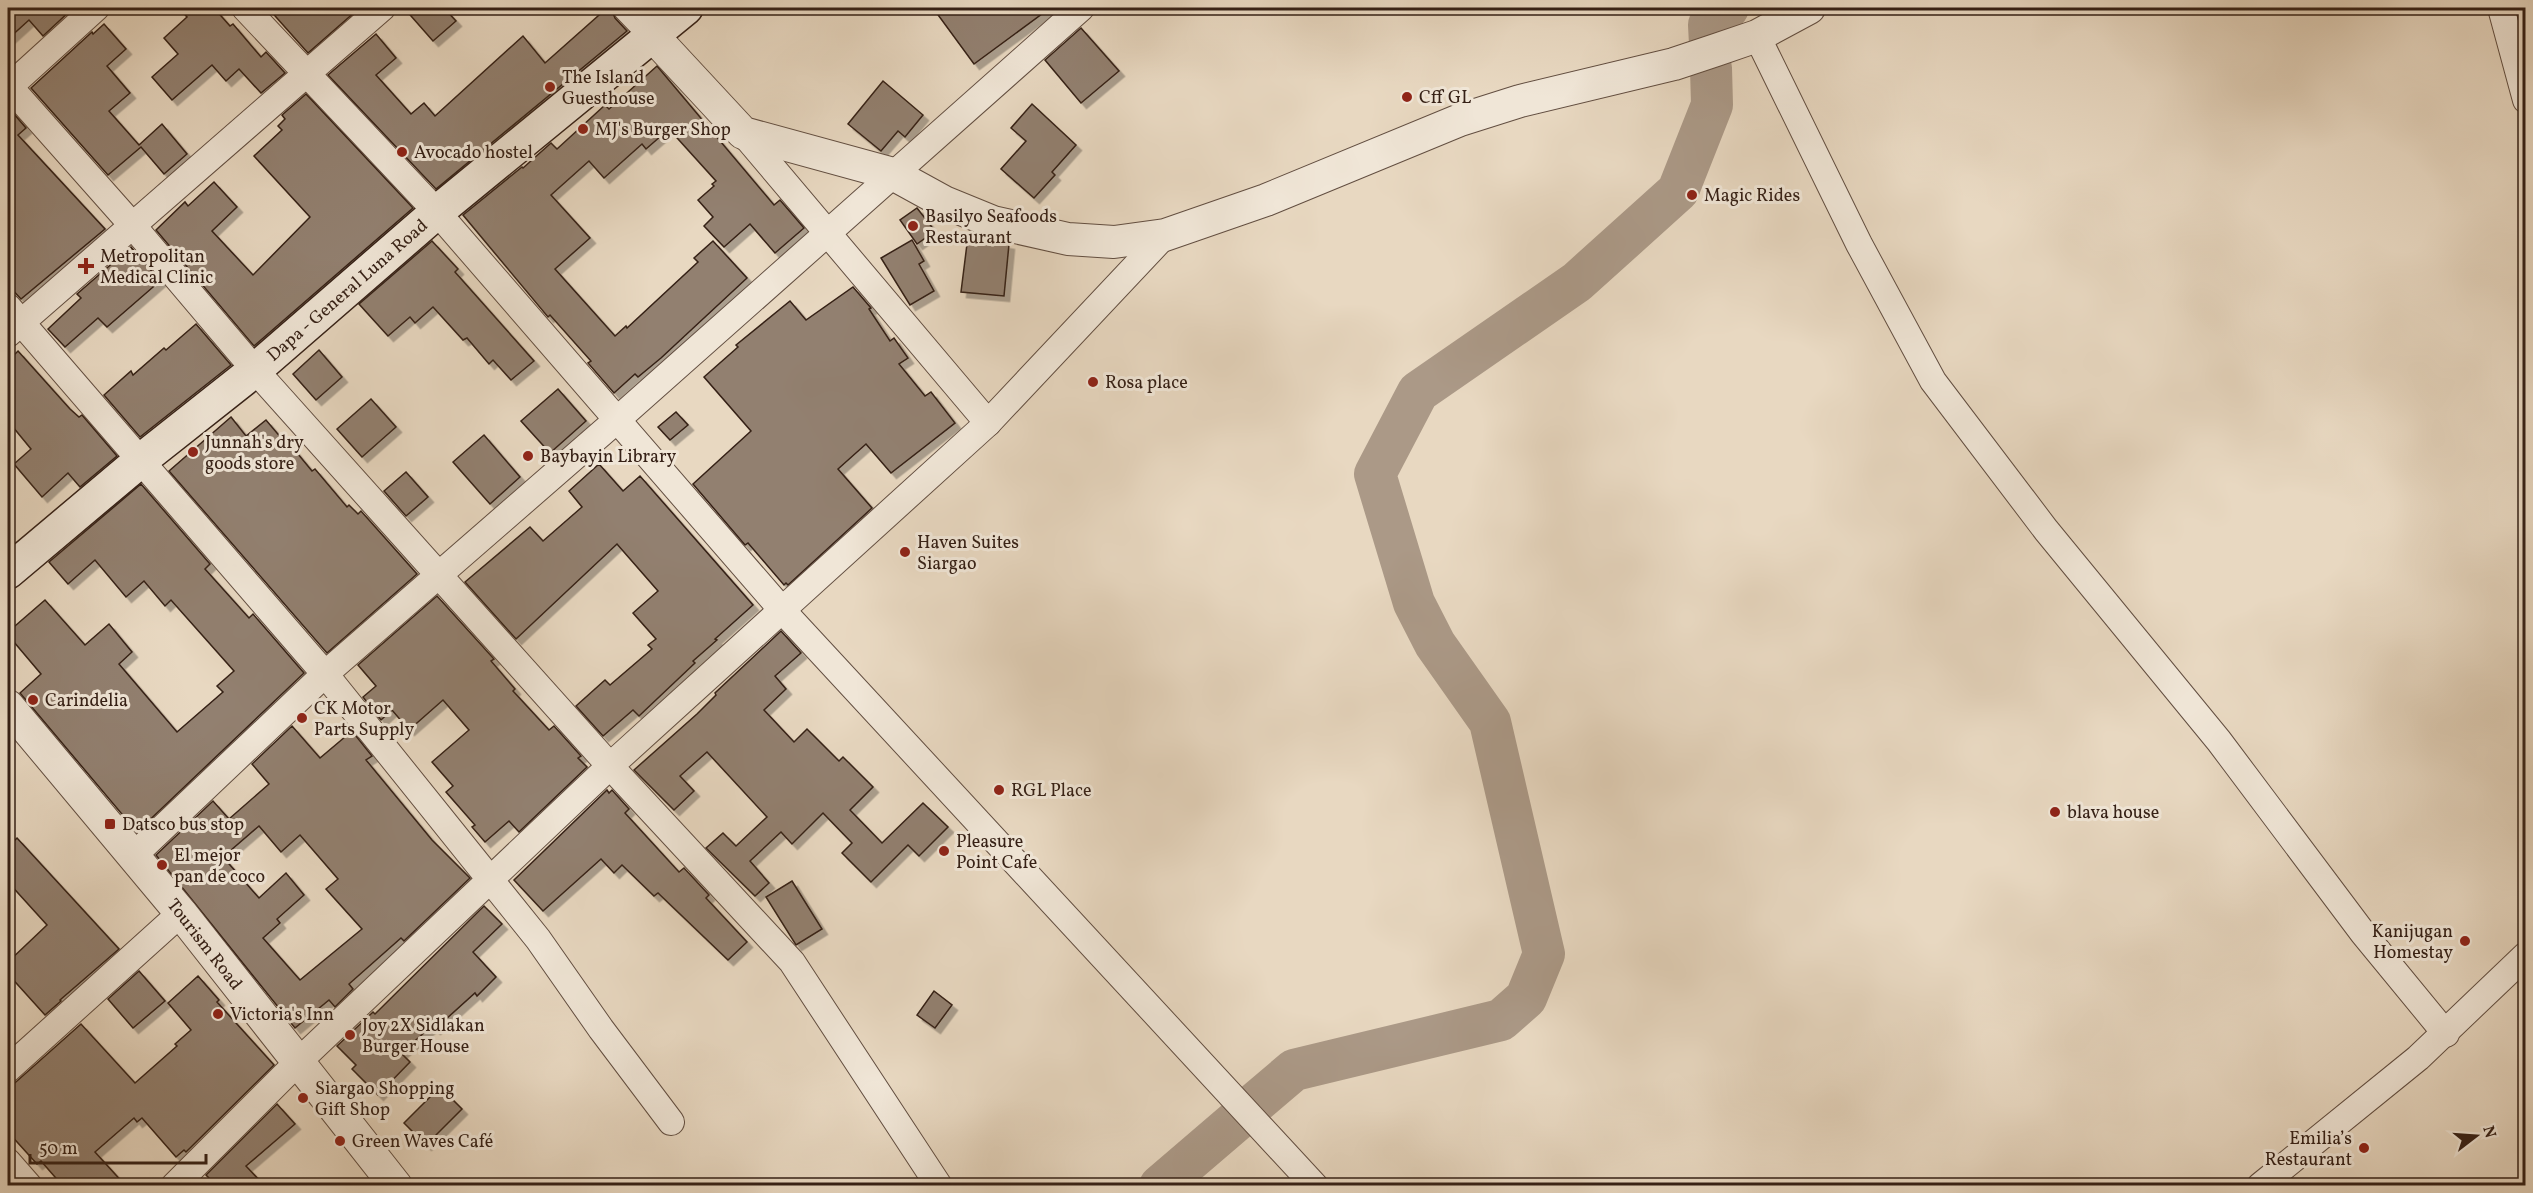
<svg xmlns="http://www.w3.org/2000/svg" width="2533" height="1193" font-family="Vollkorn,serif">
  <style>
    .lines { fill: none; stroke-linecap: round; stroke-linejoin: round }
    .river { stroke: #ab9987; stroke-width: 42 }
    .building { fill: #92806f; stroke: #352016; stroke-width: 1.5; fill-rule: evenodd; filter: url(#shadow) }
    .minor-casing { stroke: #624e41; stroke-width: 28 }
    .tertiary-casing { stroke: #624e41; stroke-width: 34 }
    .secondary-casing { stroke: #352016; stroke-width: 36 }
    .minor { stroke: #f0e6d7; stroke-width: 26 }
    .tertiary { stroke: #f0e6d7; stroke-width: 32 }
    .secondary { stroke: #f0e6d7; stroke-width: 33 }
    .poi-dot { fill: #8f2418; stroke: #f0e6d7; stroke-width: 2 }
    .labels { text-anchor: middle; stroke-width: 6; stroke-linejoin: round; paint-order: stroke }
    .poi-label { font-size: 18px; fill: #352016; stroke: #f0e6d7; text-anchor: start }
    .street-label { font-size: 18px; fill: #352016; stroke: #f0e6d7 }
  </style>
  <defs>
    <filter id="shadow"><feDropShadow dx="5.5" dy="5.5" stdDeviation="0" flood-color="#0004"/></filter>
  </defs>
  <rect width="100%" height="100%" fill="#e8d8c1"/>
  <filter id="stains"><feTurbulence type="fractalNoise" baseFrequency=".00333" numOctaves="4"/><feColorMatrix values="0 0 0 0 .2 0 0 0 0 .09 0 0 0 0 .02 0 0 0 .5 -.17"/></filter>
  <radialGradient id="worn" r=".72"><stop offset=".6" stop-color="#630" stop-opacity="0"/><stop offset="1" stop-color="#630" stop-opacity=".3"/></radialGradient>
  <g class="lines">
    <g class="river">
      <polyline points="1710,44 1709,25 1728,8"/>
      <polyline points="1254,1104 1294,1070 1501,1020 1526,998 1544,954 1490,722 1435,644 1414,603 1375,474 1418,392 1577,282 1678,191 1712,105 1711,68"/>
      <polyline points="1160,1186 1237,1120"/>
    </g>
  </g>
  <g class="building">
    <polygon points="8,8 71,8 72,9 43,36 29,20 8,39"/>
    <polygon points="179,8 214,8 230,26 233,24 261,57 266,52 285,73 261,93 239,69 226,81 212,65 172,100 152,77 178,54 164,38 187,17"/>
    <polygon points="268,8 353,8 356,11 308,53"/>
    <polygon points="404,8 444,8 456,21 433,41"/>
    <polygon points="607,8 611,8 615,18 627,31 436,189 328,75 376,34 396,58 376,75 411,114 424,103 435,116 523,36 545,63"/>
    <polygon points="933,8 1050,8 974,64"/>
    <polygon points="104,24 126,49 107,66 130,93 109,111 139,145 162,124 187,154 164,174 141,147 108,175 31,88 92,32 93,34"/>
    <polygon points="1081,28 1119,71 1081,103 1045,60"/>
    <polygon points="657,66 774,205 780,200 804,228 775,253 750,224 724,247 704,226 713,217 698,200 714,186 712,184 716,181 669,129 646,149 642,144 604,178 589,161 551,195 590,238 555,269 615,336 626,326 627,328 698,262 694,258 713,241 747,278 661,358 638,377 635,374 614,393 588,363 591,361 550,315 548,317 463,215 522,167 523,168 551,143 557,149 605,105 609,109"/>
    <polygon points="883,81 923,115 905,137 898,131 881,151 848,124"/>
    <polygon points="306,94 413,208 254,346 156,230 185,202 188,206 214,182 237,207 212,231 253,275 310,217 254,156 282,130 278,126 285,119 282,115"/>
    <polygon points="1032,104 1076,145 1052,172 1055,175 1034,198 1001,169 1026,141 1011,128"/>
    <polygon points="8,107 26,128 18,135 105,229 21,299 8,285"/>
    <polygon points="917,208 935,231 917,244 900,220"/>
    <polygon points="968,236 1009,244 1004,296 961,292"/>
    <polygon points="912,240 924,261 919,264 934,291 910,305 881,258"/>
    <polygon points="432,241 458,269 455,272 534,361 511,380 493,360 489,364 467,338 463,340 433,307 415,323 410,317 388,336 359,304"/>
    <polygon points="131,247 160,281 107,327 98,318 65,347 48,329 81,298 77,294"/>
    <polygon points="853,287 871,308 869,309 890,341 894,338 908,358 899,364 925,396 931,392 955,423 891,473 866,444 838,469 872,508 788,585 786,583 784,585 748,543 745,545 693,484 751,431 704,377 738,347 736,345 790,301 806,320"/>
    <polygon points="196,324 231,365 140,437 104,395 131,371 133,375 164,348 166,350"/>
    <polygon points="319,350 342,377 316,400 293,374"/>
    <polygon points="18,351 70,409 79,417 82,415 117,456 80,487 68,473 42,497 14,464 31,449 8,421 8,361"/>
    <polygon points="558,389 586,421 550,453 521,421"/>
    <polygon points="371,399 396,427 362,457 337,429"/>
    <polygon points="676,412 688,425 670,440 658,427"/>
    <polygon points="231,417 246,436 266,420 282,439 284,437 312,471 315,469 347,507 349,505 358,514 361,511 417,574 327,653 169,471"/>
    <polygon points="484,435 520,477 490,504 453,462"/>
    <polygon points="599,464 623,491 640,476 753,605 715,639 717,640 693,661 695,663 639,716 633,710 603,736 576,706 605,680 610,685 652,649 648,645 656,639 633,613 658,591 617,544 516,639 465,582 530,527 543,541 582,507 569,491"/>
    <polygon points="406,472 428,497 406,516 384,491"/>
    <polygon points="141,484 210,564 205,569 249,618 253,614 304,673 137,832 20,693 41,674 8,635 8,632 45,600 85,645 109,624 132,652 119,664 177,732 223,692 217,686 234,671 171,600 165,606 144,581 126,597 95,560 68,584 49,562"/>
    <polygon points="437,596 494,659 491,661 515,689 513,691 549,730 554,726 581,756 578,758 587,767 519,832 509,821 485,842 472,827 475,825 446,792 453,786 432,762 469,730 443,700 409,730 392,710 381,720 363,697 376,686 358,665"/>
    <polygon points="781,631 801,653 775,676 786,689 764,710 794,742 807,729 839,761 843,757 873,787 850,810 882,843 923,803 948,827 919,856 908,845 871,882 842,853 852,843 823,813 792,844 781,832 750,861 769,883 755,896 706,848 723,833 736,846 767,817 707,752 680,776 694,791 674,810 634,770 697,714 716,695 715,693"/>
    <path d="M292,726l28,32 32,-27 20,25 -6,4 66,80 38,38 -66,63 -3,-3 -52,46 4,5 -18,18 -6,-7 -34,28 -139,-173 57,-54 16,18 40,-35 -17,-20zM259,826l22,26 19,-17 38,44 -12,10 36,40 -62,51 -37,-42 17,-15 -3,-4 27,-24 -18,-22 -27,25 -36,-41z"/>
    <polygon points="607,790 609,793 612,790 629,809 625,813 679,872 684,868 709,895 706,898 747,942 728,960 658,893 654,896 622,865 614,873 601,859 543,911 514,880"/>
    <polygon points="17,838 119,949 60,1000 61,1001 45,1015 8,974 8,962 47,925 8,882 8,847"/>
    <polygon points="792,881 822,929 796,945 766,897"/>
    <polygon points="484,906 502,924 473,952 496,977 477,996 475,993 435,1029 432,1026 401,1053 410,1062 378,1095 352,1069 356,1065 337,1046 373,1012 375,1014"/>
    <polygon points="139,971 165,1001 133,1028 108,999"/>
    <polygon points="198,976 219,1000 217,1002 274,1065 186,1152 184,1150 176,1157 142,1118 137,1122 134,1118 95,1152 125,1185 62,1185 41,1161 37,1164 8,1132 8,1089 81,1024 135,1083 177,1046 175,1044 191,1030 168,1003"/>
    <polygon points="934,991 952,1005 935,1028 917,1015"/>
    <polygon points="440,1087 462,1109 426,1145 404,1123"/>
    <polygon points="277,1104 295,1124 246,1166 264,1185 216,1185 206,1175"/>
  </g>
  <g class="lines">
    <g class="minor-casing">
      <g id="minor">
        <polyline points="245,8 437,212 782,610 1315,1186"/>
        <polyline points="626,8 652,35"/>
        <polyline points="2501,8 2526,100"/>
        <polyline points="1757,36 1859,244 1933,381 2046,530 2219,741 2363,933 2446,1034"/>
        <polyline points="8,85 133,226 255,370 610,766 298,1062 174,1186"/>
        <polyline points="8,88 96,8"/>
        <polyline points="743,133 988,423"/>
        <polyline points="8,307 325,674 538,939 601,1029 671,1122"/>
        <polyline points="8,334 382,8"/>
        <polyline points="133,856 325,674 618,419 1081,8"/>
        <polyline points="8,1069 181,913"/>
        <polyline points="8,1162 29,1186"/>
        <polyline points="939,1186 792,962 610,766 988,423 1165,235"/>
        <polyline points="2260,1186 2418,1058 2526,955"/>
      </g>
    </g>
    <g class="tertiary-casing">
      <g id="tertiary">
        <polyline points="652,35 743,133 893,174 944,202 993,222 1068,239 1114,242 1165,235 1266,200 1460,120 1520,101 1674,64 1716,50 1757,36 1809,8"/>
        <polyline points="8,706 181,913 396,1186"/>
      </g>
    </g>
    <g class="secondary-casing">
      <polyline id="secondary" points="8,572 140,461 255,370 437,212 686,8"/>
    </g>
    <use href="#minor" class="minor"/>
    <use href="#tertiary" class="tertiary"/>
    <use href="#secondary" class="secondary"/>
  </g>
  <g class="poi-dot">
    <circle cx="550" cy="87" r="6"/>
    <circle cx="1407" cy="97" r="6"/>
    <circle cx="583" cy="129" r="6"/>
    <circle cx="402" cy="152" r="6"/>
    <circle cx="1692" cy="195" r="6"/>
    <circle cx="913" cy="226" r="6"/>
    <path d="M83 257h6v6h6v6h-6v6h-6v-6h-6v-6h6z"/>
    <circle cx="1093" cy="382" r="6"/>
    <circle cx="193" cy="452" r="6"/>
    <circle cx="528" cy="456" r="6"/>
    <circle cx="905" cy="552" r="6"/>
    <circle cx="33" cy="700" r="6"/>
    <circle cx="302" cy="718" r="6"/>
    <circle cx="999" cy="790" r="6"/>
    <circle cx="2055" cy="812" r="6"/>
    <rect x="104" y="818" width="12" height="12" rx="3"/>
    <circle cx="944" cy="851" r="6"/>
    <circle cx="162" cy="865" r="6"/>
    <circle cx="2465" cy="941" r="6"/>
    <circle cx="218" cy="1014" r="6"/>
    <circle cx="350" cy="1035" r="6"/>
    <circle cx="303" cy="1098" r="6"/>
    <circle cx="340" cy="1141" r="6"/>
    <circle cx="2364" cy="1148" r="6"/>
  </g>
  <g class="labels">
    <g class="poi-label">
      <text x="562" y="83">The Island<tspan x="562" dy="21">Guesthouse</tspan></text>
      <text x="1419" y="103">Cff GL</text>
      <text x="595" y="135">MJ's Burger Shop</text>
      <text x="414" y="158">Avocado hostel</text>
      <text x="1704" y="201">Magic Rides</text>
      <text x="925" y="222">Basilyo Seafoods<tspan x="925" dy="21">Restaurant</tspan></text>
      <text x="100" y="262">Metropolitan<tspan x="100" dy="21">Medical Clinic</tspan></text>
      <text x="1105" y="388">Rosa place</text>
      <text x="205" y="448">Junnah's dry<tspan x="205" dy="21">goods store</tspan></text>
      <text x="540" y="462">Baybayin Library</text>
      <text x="917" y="548">Haven Suites<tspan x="917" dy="21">Siargao</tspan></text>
      <text x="45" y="706">Carindelia</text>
      <text x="314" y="714">CK Motor<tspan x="314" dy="21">Parts Supply</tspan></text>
      <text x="1011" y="796">RGL Place</text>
      <text x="2067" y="818">blava house</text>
      <text x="122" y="830">Datsco bus stop</text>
      <text x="956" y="847">Pleasure<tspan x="956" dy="21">Point Cafe</tspan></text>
      <text x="174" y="861">El mejor<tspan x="174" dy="21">pan de coco</tspan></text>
      <text x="2453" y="937" text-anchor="end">Kanijugan<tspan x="2453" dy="21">Homestay</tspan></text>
      <text x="230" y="1020">Victoria's Inn</text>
      <text x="362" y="1031">Joy 2X Sidlakan<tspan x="362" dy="21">Burger House</tspan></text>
      <text x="315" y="1094">Siargao Shopping<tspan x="315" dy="21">Gift Shop</tspan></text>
      <text x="2352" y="1144" text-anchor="end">Emilia’s<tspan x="2352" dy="21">Restaurant</tspan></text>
      <text x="352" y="1147">Green Waves Café</text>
    </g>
    <g class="street-label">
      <text transform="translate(347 290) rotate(-41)" y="6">Dapa - General Luna Road</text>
      <text transform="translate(205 944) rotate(52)" y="6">Tourism Road</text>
    </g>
  </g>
  <rect width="2533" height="1193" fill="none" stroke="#e8d8c1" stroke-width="30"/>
  <rect x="9" y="9" width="2515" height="1175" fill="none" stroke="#352016" stroke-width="3"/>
  <rect x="15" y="15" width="2503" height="1163" fill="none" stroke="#352016" stroke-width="1.5"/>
  <g transform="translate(2476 1136) rotate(73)" stroke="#f0e6d7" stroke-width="4.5" paint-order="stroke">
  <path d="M0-4.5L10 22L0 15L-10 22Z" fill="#352016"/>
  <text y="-9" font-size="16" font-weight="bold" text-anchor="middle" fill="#352016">N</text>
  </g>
  <path d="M30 1154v9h176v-9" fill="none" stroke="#352016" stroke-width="3"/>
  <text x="39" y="1154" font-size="18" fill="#352016" stroke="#f0e6d7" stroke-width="4.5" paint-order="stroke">50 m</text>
  <rect width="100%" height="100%" filter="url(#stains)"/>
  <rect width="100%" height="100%" fill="url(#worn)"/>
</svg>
